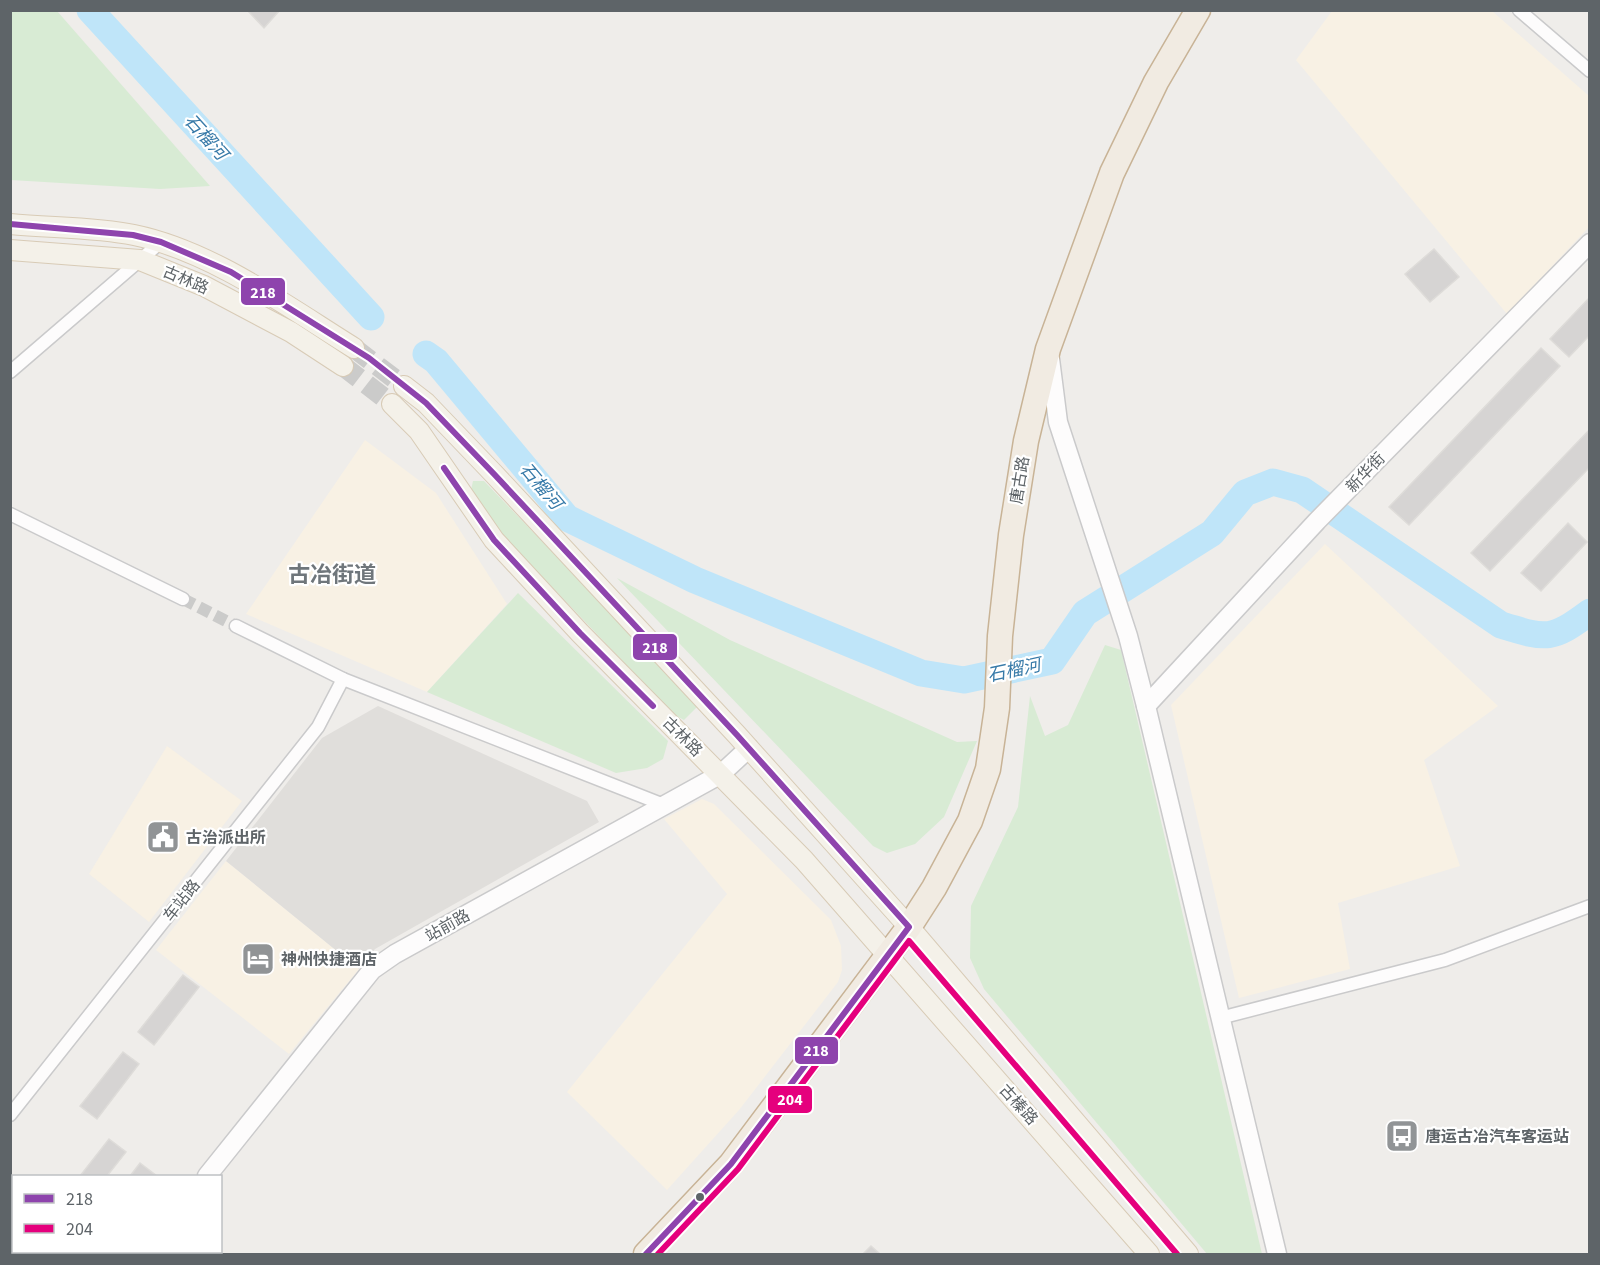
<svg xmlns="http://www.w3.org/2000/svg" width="1600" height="1265" font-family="'Source Sans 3','Noto Sans SC',sans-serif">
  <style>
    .commercial { fill: #f8f1e4 }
    .industrial { fill: #e0dedb }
    .green { fill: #d8ebd4 }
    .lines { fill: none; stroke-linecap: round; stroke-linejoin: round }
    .river { stroke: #bfe5f9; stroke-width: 27 }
    .building { fill: #d6d4d3; stroke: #dedcd9; stroke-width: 1.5 }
    .street-tunnel { stroke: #cbcbca; stroke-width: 12; stroke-dasharray: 12 6; stroke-linecap: butt }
    .primary-tunnel { stroke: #cbcbca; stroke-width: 20; stroke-dasharray: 20 10; stroke-linecap: butt }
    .street-casing { stroke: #cacacb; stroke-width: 15 }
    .secondary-casing { stroke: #cacacb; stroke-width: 21 }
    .primary-casing { stroke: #d8cbb6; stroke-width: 22 }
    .highway-casing { stroke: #c8b396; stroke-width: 27 }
    .street { stroke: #fdfcfc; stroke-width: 12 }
    .secondary { stroke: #fdfcfc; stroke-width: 18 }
    .primary { stroke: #f4f1e9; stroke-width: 20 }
    .highway { stroke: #f1ebe2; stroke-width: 24 }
    .bus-1-casing { stroke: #fff; stroke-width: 10 }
    .bus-2-casing { stroke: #fff; stroke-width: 10 }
    .bus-1 { stroke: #8e44ad; stroke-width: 6 }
    .bus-2 { stroke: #e5007d; stroke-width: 6 }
    .bus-dot { fill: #5e6468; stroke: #fff; stroke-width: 2 }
    .labels { text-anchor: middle; stroke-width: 4.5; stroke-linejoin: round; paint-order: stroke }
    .street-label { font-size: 16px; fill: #5e6468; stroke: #fff }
    .poi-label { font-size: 16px; font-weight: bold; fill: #5e6468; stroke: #fff; text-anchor: start }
    .water-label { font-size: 18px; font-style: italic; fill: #377aa8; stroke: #fff }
    .district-label { font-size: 22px; font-weight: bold; fill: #6f767b; stroke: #fff }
    .line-badge { stroke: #fff; stroke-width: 2 }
    .badge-label { font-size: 16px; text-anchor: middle; font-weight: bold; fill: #fff }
  </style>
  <rect width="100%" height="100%" fill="#efedea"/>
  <g class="commercial">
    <polygon points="1332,11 1492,11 1589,96 1589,227 1507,314 1296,60"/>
    <polygon points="365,440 436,493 507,604 427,692 246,614"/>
    <polygon points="1325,544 1498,706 1424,760 1460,866 1338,903 1350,969 1239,998 1171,705"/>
    <polygon points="167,746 242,801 149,922 89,874"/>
    <polygon points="702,799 714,804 831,920 841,946 842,970 838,982 739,1110 667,1190 567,1092 727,894 664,819"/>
    <polygon points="226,861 359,969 289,1054 156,950"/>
  </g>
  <polygon class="industrial" points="378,706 587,801 599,822 375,949 359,969 226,861 322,738"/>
  <g class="green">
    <polygon points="10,11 57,11 210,186 160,189 11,180"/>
    <polygon points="473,481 484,481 692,697 697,707 684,720 673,714 494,526 471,490"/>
    <polygon points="617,578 730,640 957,742 977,741 944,817 915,844 887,853 873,846"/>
    <polygon points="518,593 668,741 663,759 647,768 616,773 427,692"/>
    <polygon points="1105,645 1121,650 1262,1254 1207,1254 984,989 970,958 971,906 1018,807 1030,696 1045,736 1068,725"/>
  </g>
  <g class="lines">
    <g class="river">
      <polyline points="90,10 371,317"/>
      <path d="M426,354l10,7 131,157 128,62 226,93 43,7 88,-19 33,-48 127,-80 33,-40 28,-11 29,8 199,135c46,14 50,16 89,-13"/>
    </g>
  </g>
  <g class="building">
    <polygon points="247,10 280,10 264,28"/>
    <polygon points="1434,249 1459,277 1430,302 1405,274"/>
    <polygon points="1590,297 1590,335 1569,357 1550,339"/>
    <polygon points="1541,348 1560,366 1409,525 1389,507"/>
    <polygon points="1590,429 1590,467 1490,571 1471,553"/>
    <polygon points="1568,523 1587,542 1541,591 1521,573"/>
    <polygon points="183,975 199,987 154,1045 138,1032"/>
    <polygon points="123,1052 139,1064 97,1119 80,1106"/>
    <polygon points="109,1139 126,1152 107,1176 80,1176"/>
    <polygon points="140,1163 157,1176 130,1176"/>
    <polygon points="871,1246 880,1254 863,1254"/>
    <polygon points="21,1252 48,1252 45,1254 19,1254"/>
    <polygon points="70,1252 97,1252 95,1254 68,1254"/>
  </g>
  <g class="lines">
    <polyline class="street-tunnel" points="183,599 236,626"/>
    <g class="primary-tunnel">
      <polyline points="354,348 404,386"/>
      <polyline points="343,366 392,404"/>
    </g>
    <g class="street-casing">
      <g id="street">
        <polyline points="1519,10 1590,71"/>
        <polyline points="10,372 161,242"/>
        <polyline points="10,514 183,599"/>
        <polyline points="236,626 343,679 664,805"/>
        <polyline points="1220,1018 1445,960 1590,906"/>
        <polyline points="10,1115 318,727 343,679"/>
      </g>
    </g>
    <g class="secondary-casing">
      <g id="secondary">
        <polyline points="1050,359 1058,422 1128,636 1146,706 1277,1254"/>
        <polyline points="1146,706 1317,521 1590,243"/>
        <polyline points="207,1176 372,970 395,954 721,774 749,748"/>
        <polyline points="145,1254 147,1252"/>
      </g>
    </g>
    <g class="primary-casing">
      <g id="primary">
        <path d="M10,224c41,4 85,3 124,11 78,16 154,72 220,113"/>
        <polyline points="10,250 140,260 204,286 291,332 343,366"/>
        <polyline points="404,386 426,403 494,474 737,735 909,927 1188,1254"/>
        <polyline points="392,404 419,431 494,540 580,633 804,860 1149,1254"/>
      </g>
    </g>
    <g class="highway-casing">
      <polyline id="highway" points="646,1254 731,1164 909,927 934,888 970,821 988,769 997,708 1000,636 1011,535 1026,441 1048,349 1112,173 1156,82 1198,10"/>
    </g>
    <use href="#street" class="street"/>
    <use href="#secondary" class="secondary"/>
    <use href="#primary" class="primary"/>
    <use href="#highway" class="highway"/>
    <g class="bus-1-casing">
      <g id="bus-1">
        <polyline points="10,224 133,235 161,242 231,272 369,358 426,403 494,474 737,735 909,927 731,1164 646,1254"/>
        <polyline points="444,468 494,540 580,633 653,706"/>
      </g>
    </g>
    <g class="bus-2-casing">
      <polyline id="bus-2" points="658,1254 738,1169 909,941 1177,1254"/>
    </g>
    <use href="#bus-1" class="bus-1"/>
    <use href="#bus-2" class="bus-2"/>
  </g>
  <defs>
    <g id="civic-square" transform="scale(1.725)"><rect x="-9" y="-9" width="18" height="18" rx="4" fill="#919496" stroke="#fff"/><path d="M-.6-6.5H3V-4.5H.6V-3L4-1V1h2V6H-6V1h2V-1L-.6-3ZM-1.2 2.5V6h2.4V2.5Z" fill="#fff"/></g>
    <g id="hotel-square" transform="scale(1.725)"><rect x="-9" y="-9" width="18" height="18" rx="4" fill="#919496" stroke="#fff"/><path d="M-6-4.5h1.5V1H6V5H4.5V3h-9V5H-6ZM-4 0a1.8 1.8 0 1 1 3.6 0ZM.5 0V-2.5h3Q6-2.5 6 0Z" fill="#fff"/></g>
    <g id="bus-square" transform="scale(1.725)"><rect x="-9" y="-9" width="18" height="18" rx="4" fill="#919496" stroke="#fff"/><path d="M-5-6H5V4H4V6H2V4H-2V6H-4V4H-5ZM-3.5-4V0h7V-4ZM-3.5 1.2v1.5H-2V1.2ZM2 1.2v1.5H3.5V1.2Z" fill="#fff"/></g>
  </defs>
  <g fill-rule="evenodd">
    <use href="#civic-square" x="163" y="837"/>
    <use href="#hotel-square" x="258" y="959"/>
    <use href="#bus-square" x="1402" y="1136"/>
  </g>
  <circle class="bus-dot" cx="700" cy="1197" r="5"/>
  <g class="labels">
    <g class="street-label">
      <text transform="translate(186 279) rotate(23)" y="6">古林路</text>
      <text transform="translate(1365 472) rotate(-46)" y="6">新华街</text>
      <text transform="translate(1019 480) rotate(-81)" y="6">唐古路</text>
      <text transform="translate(683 736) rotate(45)" y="6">古林路</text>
      <text transform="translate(181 900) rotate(-52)" y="6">车站路</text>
      <text transform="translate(447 925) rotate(-29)" y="6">站前路</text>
      <text transform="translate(1019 1104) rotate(48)" y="6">古榛路</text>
    </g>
    <g class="poi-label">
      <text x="186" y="843">古治派出所</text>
      <text x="281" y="965">神州快捷酒店</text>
      <text x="1425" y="1142">唐运古冶汽车客运站</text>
    </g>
    <g class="water-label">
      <text transform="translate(206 137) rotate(48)" y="6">石榴河</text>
      <text transform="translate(541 486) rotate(50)" y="6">石榴河</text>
      <text transform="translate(1014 670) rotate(-12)" y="6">石榴河</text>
    </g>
    <g class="district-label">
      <text x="332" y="582">古冶街道</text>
    </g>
  </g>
  <g class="line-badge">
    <rect x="240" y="277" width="46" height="29" rx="6" fill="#8e44ad"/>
    <rect x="632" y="633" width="46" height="28" rx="6" fill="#8e44ad"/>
    <rect x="794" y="1036" width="45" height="29" rx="6" fill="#8e44ad"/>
    <rect x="767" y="1085" width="46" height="29" rx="6" fill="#e5007d"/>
  </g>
  <g class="badge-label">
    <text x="263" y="298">218</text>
    <text x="655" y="653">218</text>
    <text x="816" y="1056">218</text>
    <text x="790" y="1105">204</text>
  </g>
  <rect width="1600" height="1265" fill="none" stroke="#5e6468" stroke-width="24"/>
  <rect x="12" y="1175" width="210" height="78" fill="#ffffff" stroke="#bfc1c3" stroke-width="1.5"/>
  <rect x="24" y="1194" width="30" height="9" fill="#8e44ad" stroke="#bfc1c3" stroke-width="1.5"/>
  <text x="66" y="1205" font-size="18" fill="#5e6468">218</text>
  <rect x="24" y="1224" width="30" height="9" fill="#e5007d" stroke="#bfc1c3" stroke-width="1.5"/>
  <text x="66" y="1235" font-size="18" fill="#5e6468">204</text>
</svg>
